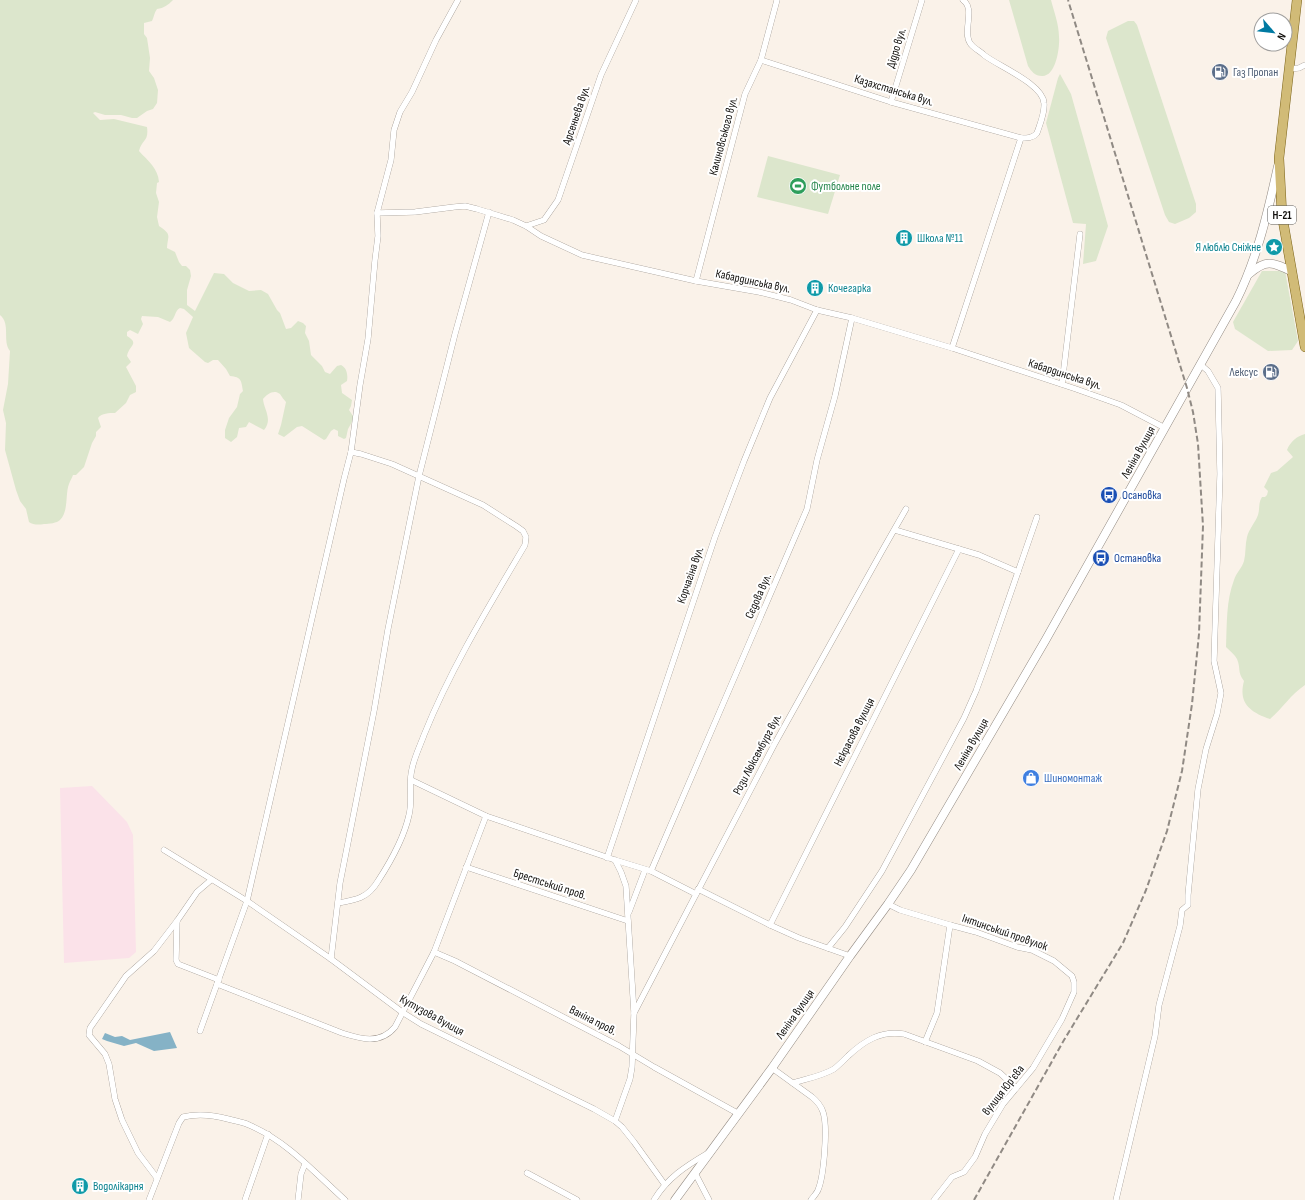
<svg xmlns="http://www.w3.org/2000/svg" width="1305" height="1200" font-family="'Sofia Sans Condensed',sans-serif">
  <style>
    .industrial { fill: #fbe2e9 }
    .green { fill: #dce6cc }
    .water { fill: #85b2c6 }
    .lines { fill: none; stroke-linecap: round; stroke-linejoin: round }
    .minor-casing { stroke: #938b83; stroke-width: 6 }
    .secondary-casing { stroke: #938b83; stroke-width: 9 }
    .primary-casing { stroke: #7a6217; stroke-width: 10 }
    .minor { stroke: #fff; stroke-width: 5.5 }
    .secondary { stroke: #fff; stroke-width: 8 }
    .primary { stroke: #d1bb77; stroke-width: 9 }
    .rail { stroke: #908a84; stroke-width: 2; stroke-dasharray: 6 3; stroke-linecap: butt }
    .labels { text-anchor: middle; stroke-width: 4; stroke-linejoin: round; paint-order: stroke }
    .shield { fill: #fff; stroke: #595856; stroke-width: 1 }
    .shield-label { font-size: 11px; font-weight: bold; fill: #12100d }
    .street-label { font-size: 12px; fill: #12100d; stroke: #fff }
    .service-label { font-size: 12px; fill: #4e5e75; stroke: #fff; text-anchor: start }
    .leisure-label { font-size: 12px; fill: #27864d; stroke: #fff; text-anchor: start }
    .culture-label { font-size: 12px; fill: #0d838f; stroke: #fff; text-anchor: start }
    .transit-label { font-size: 12px; fill: #164399; stroke: #fff; text-anchor: start }
    .shop-label { font-size: 12px; fill: #366cbe; stroke: #fff; text-anchor: start }
  </style>
  <rect width="100%" height="100%" fill="#faf2e9"/>
  <polygon class="industrial" points="92,786 127,822 133,835 136,952 129,958 64,963 60,788"/>
  <g class="green">
    <path d="M0,0h173c-5,5 -9,8 -16,9 -3,4 -3,8 -5,12l-8,2v11l3,4 3,20 -1,13 5,7 4,12 -1,13 -4,6 -6,2 -10,7h-5l-11,-3h-16l-10,-3 -2,1 7,7 14,-1 33,8c2,15 -5,12 -8,24 9,10 19,17 20,31l-2,1 -1,10 3,9 -2,15 2,9c13,9 9,8 8,22l8,4 4,10 3,4h4l4,4 1,6 -4,14v15l8,6 19,-38 10,1 9,9 16,8 12,-1 7,4 9,16 3,3 6,16 5,-1 7,-7 5,2 3,3 -1,7 4,8 2,14 11,11 3,6 5,2 7,-8 4,-1c6,3 7,10 6,16l-6,4 1,8 10,7 -1,6 -2,4 4,6v4l-5,9 -2,9 -2,1 -6,-3v-5l-4,-2 -3,2 -5,8 -2,1 -22,-14 -5,1 -13,10 -6,-3 3,-9 5,-23c-2,-2 -4,-5 -6,-8 -6,-5 -13,0 -17,5 1,11 10,20 1,31l-15,-8 -3,5 -7,1 -2,9 -6,5 -6,-4v-8l4,-12 8,-11 3,-13 3,-3c-2,-10 -1,-14 -13,-15l-4,-7 -8,-9h-5l-5,3 -3,-1 -16,-14 -3,-15 7,-16 -9,-8 -4,-1c-6,3 -4,10 -10,14l-12,-5 -16,-1 -1,3 2,5 -5,10 -8,-4 -3,2v4c13,8 2,9 0,20l4,6 -5,5 10,19v6l-6,3 -4,8 -11,10c-6,0 -13,0 -17,5l3,9 -5,5v4l-4,7 -8,24 -8,8h-3c-1,3 -3,6 -4,9 -4,10 0,27 -9,36 -3,3 -11,4 -16,4 -5,1 -11,1 -15,-2l-3,-13 -6,-8 -4,-11 -11,-40 1,-27 -3,-13 5,-26 2,-33c-8,-10 1,-27 -10,-36z"/>
    <path d="M1009,0h42c3,12 8,24 8,37 1,10 -3,40 -17,39 -7,0 -11,-5 -14,-10z"/>
    <polygon points="1128,21 1134,21 1137,25 1196,204 1196,212 1189,218 1175,224 1169,222 1165,215 1106,38 1108,31"/>
    <polygon points="1060,74 1071,94 1108,226 1096,261 1083,264 1086,224 1073,223 1046,123 1058,78"/>
    <polygon points="768,156 840,175 828,214 757,197"/>
    <circle cx="1275" cy="246" r="7"/>
    <polygon points="1262,271 1285,271 1298,341 1292,350 1268,351 1235,329 1233,322"/>
    <path d="M1305,434v251c-15,10 -22,23 -35,34 -20,-7 -32,-16 -26,-38 -7,-9 -3,-13 -7,-22 -2,-4 -7,-8 -11,-12 1,-23 0,-46 8,-67 2,-7 8,-12 10,-19 2,-8 1,-16 3,-24 2,-8 8,-14 11,-22 2,-6 0,-12 4,-18h3l2,-2 1,-4 -4,-4 7,-14 6,-2 16,-14 -6,-7c3,-8 10,-14 18,-16z"/>
  </g>
  <polygon class="water" points="170,1032 177,1048 154,1051 136,1043 124,1046 107,1041 102,1039 105,1033 115,1037 122,1036 130,1040"/>
  <g class="lines">
    <g class="minor-casing">
      <g id="minor">
        <polyline points="761,60 891,102 1021,138"/>
        <polyline points="1289,69 1299,68 1305,65"/>
        <polyline points="891,102 922,0"/>
        <polyline points="377,213 415,212 454,207 465,206 477,209 513,220 526,226 541,236 582,255 696,281 759,292 791,300 817,310 852,318 952,348 1076,389 1121,405 1165,428"/>
        <polyline points="526,226 544,220 558,200 601,75 636,0"/>
        <polyline points="696,281 745,94 761,60 777,0"/>
        <path d="M952,348l69,-210c7,0 12,0 16,-5 3,-9 8,-20 7,-30 -1,-19 -46,-37 -60,-48 -4,-4 -11,-7 -14,-12 -8,-12 6,-34 -7,-43"/>
        <polyline points="1062,384 1080,234"/>
        <polyline points="895,530 979,555 1018,572"/>
        <polyline points="411,780 486,816 615,860 651,871 696,894"/>
        <polyline points="164,850 247,901 331,959 402,1012 421,1024 594,1109 615,1121 622,1127 634,1142 665,1185"/>
        <polyline points="607,858 715,537 744,461 770,398 817,310"/>
        <polyline points="615,860 621,872 626,886 634,1013 633,1039 632,1067 630,1079 615,1121"/>
        <polyline points="466,867 628,921"/>
        <polyline points="651,871 807,509 817,460 835,396 852,318"/>
        <polyline points="698,889 770,925 799,938 850,956"/>
        <path d="M338,903c18,-3 30,-5 40,-22 13,-20 26,-43 31,-66 4,-15 -1,-31 3,-46 2,-11 8,-23 12,-34 27,-67 65,-129 101,-190l1,-8 -3,-6 -7,-5 -33,-21 -91,-41 -31,-10 -10,-2"/>
        <polyline points="888,904 900,910 950,925"/>
        <polyline points="629,912 645,870"/>
        <polyline points="177,921 176,960 178,964 219,980"/>
        <polyline points="770,925 959,549"/>
        <polyline points="828,948 845,927 882,871 964,718 976,691 986,664 1037,517"/>
        <polyline points="434,952 455,961 619,1046 654,1067 739,1114"/>
        <polyline points="331,959 340,883 374,711 388,629 419,476 455,334 489,212"/>
        <path d="M217,984l125,49c19,6 38,12 53,-6l39,-75 52,-136"/>
        <polyline points="634,1013 774,745 882,551 906,509"/>
        <polyline points="200,1031 247,901 344,479 351,452 360,385 368,339 375,260 378,236 377,213 391,160 394,130 400,112 412,92 436,40 458,0"/>
        <polyline points="925,1042 937,1013 950,925 976,932 1017,947 1032,950 1054,961 1072,976 1074,982 1074,992 1062,1019 1033,1068 1003,1104 985,1134 975,1157 964,1172 952,1177 934,1200"/>
        <path d="M772,1068l40,29c5,4 9,9 11,15 5,14 1,64 -5,78 -1,3 -5,7 -7,10"/>
        <path d="M793,1083c13,-4 29,-7 41,-14 5,-4 10,-9 14,-13 16,-15 33,-26 56,-22l74,27 22,12 16,15"/>
        <polyline points="527,1173 577,1200"/>
        <polyline points="695,1173 709,1200"/>
        <polyline points="157,1178 138,1153 122,1120 115,1099 109,1064 105,1054 89,1035 90,1028 126,976 154,951 177,921 197,892 211,880"/>
        <path d="M149,1200l30,-77 4,-6c16,-4 30,-2 45,2 7,2 15,3 21,6 38,16 66,48 96,75"/>
        <polyline points="245,1200 268,1134"/>
        <polyline points="298,1200 301,1174 305,1164"/>
        <path d="M654,1200c13,-22 32,-34 54,-47"/>
        <polyline points="1116,1200 1155,1036 1159,1005 1180,926 1182,910 1188,905 1188,895 1198,789 1206,749 1217,714 1221,693 1214,661 1220,474 1218,388 1208,371 1201,365"/>
      </g>
    </g>
    <g class="secondary-casing">
      <g id="secondary">
        <path d="M1249,274c17,-15 23,-12 42,-3"/>
        <path d="M675,1200l97,-132 78,-112 38,-52 23,-34 134,-229 191,-340c21,-42 32,-89 42,-135"/>
      </g>
    </g>
    <g class="primary-casing">
      <polyline id="primary" points="1297,0 1279,158 1282,215 1305,347"/>
    </g>
    <use href="#minor" class="minor"/>
    <use href="#secondary" class="secondary"/>
    <use href="#primary" class="primary"/>
    <polyline class="rail" points="974,1200 1064,1040 1123,943 1146,890 1167,831 1182,771 1192,704 1199,634 1203,526 1198,444 1193,412 1187,388 1068,0"/>
  </g>
  <defs>
    <g id="fuel-disc" transform="scale(0.9)"><circle r="9.5" fill="#5c6f8a" stroke="#fff"/><path d="M-5.5-6h7V0h2V4h1.3V-2.5L3-4.5l.8-.8L6-3V5H2.5V1h-1V6h-7ZM-4.2-4.7v3.2H.2V-4.7Z" fill="#fff"/></g>
    <g id="stadium-disc" transform="scale(0.9)"><circle r="9.5" fill="#2e9e5b" stroke="#fff"/><path d="M0-5a6.5 5 0 1 0 0 10a6.5 5 0 1 0 0-10ZM-3.5-1.8h7v3.6h-7Z" fill="#fff"/></g>
    <g id="building-disc" transform="scale(0.9)"><circle r="9.5" fill="#0f9aa8" stroke="#fff"/><path d="M-4-6H4V6H1V3H-1V6H-4ZM-2.5-4.3h1.7v1.8h-1.7ZM.8-4.3h1.7v1.8H.8ZM-2.5-1h1.7V.8h-1.7ZM.8-1h1.7V.8H.8Z" fill="#fff"/></g>
    <g id="sight-disc" transform="scale(0.9)"><circle r="9.5" fill="#0f9aa8" stroke="#fff"/><path d="M0-6L1.8-2.2L6-1.7L2.9 1.2L3.7 5.4L0 3.3L-3.7 5.4L-2.9 1.2L-6-1.7L-1.8-2.2Z" fill="#fff"/></g>
    <g id="bus-disc" transform="scale(0.9)"><circle r="9.5" fill="#1a4fb4" stroke="#fff"/><path d="M-5-6H5V4H4V6H2V4H-2V6H-4V4H-5ZM-3.5-4V0h7V-4ZM-3.5 1.2v1.5H-2V1.2ZM2 1.2v1.5H3.5V1.2Z" fill="#fff"/></g>
    <g id="shop-disc" transform="scale(0.9)"><circle r="9.5" fill="#3f7fe0" stroke="#fff"/><path d="M-5-2.5h2.3a2.7 3.5 0 0 1 5.4 0H5L5.5 6h-11ZM-1.5-2.5h3a1.5 2.3 0 0 0-3 0Z" fill="#fff"/></g>
  </defs>
  <g fill-rule="evenodd">
    <use href="#fuel-disc" x="1220" y="72"/>
    <use href="#stadium-disc" x="798" y="186"/>
    <use href="#building-disc" x="904" y="238"/>
    <use href="#sight-disc" x="1274" y="247"/>
    <use href="#building-disc" x="815" y="288"/>
    <use href="#fuel-disc" x="1271" y="372"/>
    <use href="#bus-disc" x="1109" y="495"/>
    <use href="#bus-disc" x="1101" y="558"/>
    <use href="#shop-disc" x="1031" y="778"/>
    <use href="#building-disc" x="80" y="1186"/>
  </g>
  <g class="labels">
    <rect class="shield" x="1268" y="206" width="28" height="18" rx="3"/>
    <g class="shield-label">
      <text x="1282" y="219">Н-21</text>
    </g>
    <g class="street-label">
      <text transform="translate(896 48) rotate(-73)" y="4">Дідро вул.</text>
      <text transform="translate(894 90) rotate(17)" y="4">Казахстанська вул.</text>
      <text transform="translate(576 115) rotate(-71)" y="4">Арсеньєва вул.</text>
      <text transform="translate(723 136) rotate(-75)" y="4">Калиновського вул.</text>
      <text transform="translate(753 281) rotate(12)" y="4">Кабардинська вул.</text>
      <text transform="translate(1065 374) rotate(18)" y="4">Кабардинська вул.</text>
      <text transform="translate(1138 452) rotate(-61)" y="4">Леніна вулиця</text>
      <text transform="translate(690 575) rotate(-71)" y="4">Корчагіна вул.</text>
      <text transform="translate(758 596) rotate(-66)" y="4">Сєдова вул.</text>
      <text transform="translate(854 732) rotate(-63)" y="4">Нєкрасова вулиця</text>
      <text transform="translate(971 744) rotate(-60)" y="4">Леніна вулиця</text>
      <text transform="translate(757 754) rotate(-62)" y="4">Рози Люксембург вул.</text>
      <text transform="translate(550 884) rotate(18)" y="4">Брестський пров.</text>
      <text transform="translate(1005 932) rotate(19)" y="4">Інтинський провулок</text>
      <text transform="translate(795 1014) rotate(-55)" y="4">Леніна вулиця</text>
      <text transform="translate(432 1015) rotate(29)" y="4">Кутузова вулиця</text>
      <text transform="translate(593 1020) rotate(27)" y="4">Ваніна пров.</text>
      <text transform="translate(1003 1090) rotate(-52)" y="4">вулиця Юр'єва</text>
    </g>
    <g class="service-label">
      <text x="1233" y="76">Газ Пропан</text>
      <text x="1258" y="376" text-anchor="end">Лексус</text>
    </g>
    <g class="leisure-label">
      <text x="811" y="190">Футбольне поле</text>
    </g>
    <g class="culture-label">
      <text x="917" y="242">Школа №11</text>
      <text x="1261" y="251" text-anchor="end">Я люблю Сніжне</text>
      <text x="828" y="292">Кочегарка</text>
      <text x="93" y="1190">Водолікарня</text>
    </g>
    <g class="transit-label">
      <text x="1122" y="499">Осановка</text>
      <text x="1114" y="562">Остановка</text>
    </g>
    <g class="shop-label">
      <text x="1044" y="782">Шиномонтаж</text>
    </g>
  </g>
  <g transform="translate(1273 32) rotate(118)"><circle r="19" fill="#ffffff" stroke="#a09f9e"/>
  <path d="M0-3L7 15L0 10L-7 15Z" fill="#007aa2"/>
  <text y="-6" font-size="11" font-weight="bold" text-anchor="middle" fill="#12100d">N</text>
  </g>
</svg>
